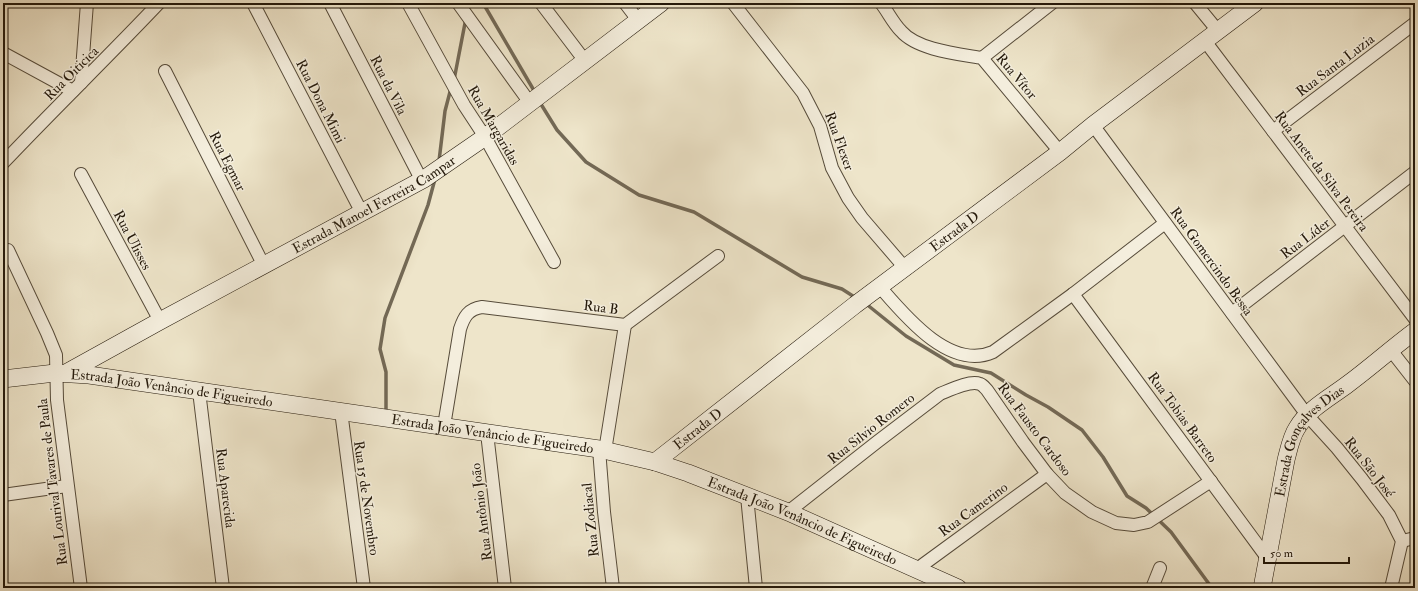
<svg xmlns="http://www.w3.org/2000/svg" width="1418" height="591" font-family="'IM FELL Double Pica',serif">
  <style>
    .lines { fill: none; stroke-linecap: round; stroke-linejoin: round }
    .stream { stroke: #736956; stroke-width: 3.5 }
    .street-casing { stroke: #564b3a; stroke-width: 14 }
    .secondary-casing { stroke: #23180a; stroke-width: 18 }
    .street { stroke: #f4eedd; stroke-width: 12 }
    .secondary { stroke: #f4eedd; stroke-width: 17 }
    .labels { text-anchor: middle; stroke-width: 3; stroke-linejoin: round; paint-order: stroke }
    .street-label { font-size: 14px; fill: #23180a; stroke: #f4eedd }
  </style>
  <rect width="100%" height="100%" fill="#eee5ca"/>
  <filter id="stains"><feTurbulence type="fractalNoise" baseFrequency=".005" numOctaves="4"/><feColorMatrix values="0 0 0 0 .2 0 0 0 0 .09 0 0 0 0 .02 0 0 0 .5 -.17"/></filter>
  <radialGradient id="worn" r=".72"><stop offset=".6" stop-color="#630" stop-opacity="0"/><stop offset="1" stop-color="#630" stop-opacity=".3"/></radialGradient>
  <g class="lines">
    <g class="stream">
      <polyline points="483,3 536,94"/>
      <polyline points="467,10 469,3"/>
      <polyline points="454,80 466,18"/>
      <polyline points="539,101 557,130 586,162 639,195 694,212 802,277 842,289 856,298"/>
      <polyline points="439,161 445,111 451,88"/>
      <polyline points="865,303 906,336 954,365 991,373 1026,395 1048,407 1082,430 1103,457 1127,496 1146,508 1171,532 1212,588"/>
      <polyline points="386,413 386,372 380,349 385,318 428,205 435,179"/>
    </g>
    <g class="street-casing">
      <g id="street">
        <polyline points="253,3 362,213"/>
        <polyline points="330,3 422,181"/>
        <polyline points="408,3 464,105 485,137 554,262"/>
        <polyline points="458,3 530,103"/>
        <polyline points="541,3 585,61"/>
        <polyline points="625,3 638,20"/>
        <polyline points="733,3 803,93 820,126 832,168 848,198 862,218 905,268"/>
        <path d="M881,3c7,9 12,20 20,28 16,19 58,23 81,27l78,94"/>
        <polyline points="1195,3 1218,31"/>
        <polyline points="1205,41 1415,319"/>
        <polyline points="3,53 73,91"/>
        <polyline points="982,58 1052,3"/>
        <polyline points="165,71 264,266"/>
        <polyline points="81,83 87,3"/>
        <polyline points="1093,125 1307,415 1337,448 1362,479 1389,515 1402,541 1391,588"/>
        <polyline points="1273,131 1415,23"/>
        <path d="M3,163c51,-54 105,-106 156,-160"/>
        <polyline points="81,174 160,321"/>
        <polyline points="8,250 47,333 56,355 57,400 81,588"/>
        <path d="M880,287c25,29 70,84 113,65l80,-58 92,-71"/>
        <polyline points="1073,294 1268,559"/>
        <polyline points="1232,313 1415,172"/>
        <polyline points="1390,349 1415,381"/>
        <polyline points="199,391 223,588"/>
        <polyline points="341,411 364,588"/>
        <path d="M444,426l16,-97c4,-12 8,-20 22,-22l143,18 93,-69"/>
        <polyline points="487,433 505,588"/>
        <polyline points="599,449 604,512 613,588"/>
        <polyline points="605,451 625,325"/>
        <polyline points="3,495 67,486"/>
        <polyline points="747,496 756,588"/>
        <path d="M788,512l89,-70 63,-48c10,-4 30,-14 40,-10 3,1 5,4 7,6l36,52 24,32 18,19 27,19 24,11 18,2 14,-3 63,-41"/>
        <polyline points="1402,541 1415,538"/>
        <polyline points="917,569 1047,474"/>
        <polyline points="1152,588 1160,568"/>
      </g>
    </g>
    <g class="secondary-casing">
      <g id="secondary">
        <path id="s1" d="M66,373l94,-52 264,-142 61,-42 176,-134"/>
        <path id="s2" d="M3,379l52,-6 34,2 510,74 56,13 33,11 100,39 170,76"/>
        <path id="s3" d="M655,462l200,-157 205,-153 33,-27 162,-122"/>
        <path id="s4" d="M1262,588l24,-128c3,-11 5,-23 11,-32 11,-19 34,-31 51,-44 23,-17 44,-36 67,-53"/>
      </g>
    </g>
    <use href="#street" class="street"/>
    <use href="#secondary" class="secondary"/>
  </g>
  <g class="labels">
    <g class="street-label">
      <text transform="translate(1335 65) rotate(-37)" y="5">Rua Santa Luzia</text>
      <text transform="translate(71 73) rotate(-45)" y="5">Rua Oiticica</text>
      <text transform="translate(1017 76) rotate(50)" y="5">Rua Vítor</text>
      <text transform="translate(389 85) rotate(63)" y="5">Rua da Vila</text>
      <text transform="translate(321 101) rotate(63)" y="5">Rua Dona Mimi</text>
      <text transform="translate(494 125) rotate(60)" y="5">Rua Margaridas</text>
      <text transform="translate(840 141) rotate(70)" y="5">Rua Flexer</text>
      <text transform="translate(228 161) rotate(63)" y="5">Rua Egmar</text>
      <text transform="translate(1322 171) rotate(53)" y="5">Rua Anete da Silva Pereira</text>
      <text dy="5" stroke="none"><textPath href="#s1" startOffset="351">Estrada Manoel Ferreira Campar</textPath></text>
      <text dy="5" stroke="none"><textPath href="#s3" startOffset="378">Estrada D</textPath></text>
      <text transform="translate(1305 238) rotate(-37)" y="5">Rua Líder</text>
      <text transform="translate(133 240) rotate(62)" y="5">Rua Ulisses</text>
      <text transform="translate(1212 261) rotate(54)" y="5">Rua Gomercindo Bessa</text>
      <text transform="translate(601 307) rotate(7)" y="5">Rua B</text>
      <text dy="5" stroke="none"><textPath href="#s2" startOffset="170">Estrada João Venâncio de Figueiredo</textPath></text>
      <text transform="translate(1183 417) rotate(54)" y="5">Rua Tobias Barreto</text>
      <text transform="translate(871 428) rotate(-38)" y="5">Rua Silvio Romero</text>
      <text dy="5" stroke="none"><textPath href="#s3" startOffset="54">Estrada D</textPath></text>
      <text transform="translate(1035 429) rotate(53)" y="5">Rua Fausto Cardoso</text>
      <text dy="5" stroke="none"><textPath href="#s2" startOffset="494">Estrada João Venâncio de Figueiredo</textPath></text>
      <text dy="5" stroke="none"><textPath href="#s4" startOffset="159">Estrada Gonçalves Dias</textPath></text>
      <text transform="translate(1370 467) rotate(52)" y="5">Rua São José</text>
      <text transform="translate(52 482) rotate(-97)" y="5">Rua Lourival Tavares de Paula</text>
      <text transform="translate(226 488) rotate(83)" y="5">Rua Aparecida</text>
      <text transform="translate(367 498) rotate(82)" y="5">Rua 15 de Novembro</text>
      <text transform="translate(973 509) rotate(-36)" y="5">Rua Camerino</text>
      <text transform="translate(481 512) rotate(-97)" y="5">Rua Antônio João</text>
      <text transform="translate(590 520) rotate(-96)" y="5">Rua Zodiacal</text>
      <text dy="5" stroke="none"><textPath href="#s2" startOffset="818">Estrada João Venâncio de Figueiredo</textPath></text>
    </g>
  </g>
  <rect width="1418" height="591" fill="none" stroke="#eee5ca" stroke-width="16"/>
  <rect x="4" y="4" width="1410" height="583" fill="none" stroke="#23180a" stroke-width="2"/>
  <rect x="8" y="8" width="1402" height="575" fill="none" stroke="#23180a"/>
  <path d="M1264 557v6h85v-6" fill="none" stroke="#23180a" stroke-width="2"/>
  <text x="1270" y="557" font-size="12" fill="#23180a" stroke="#f4eedd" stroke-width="3" paint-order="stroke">50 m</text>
  <rect width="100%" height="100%" filter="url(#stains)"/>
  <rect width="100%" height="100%" fill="url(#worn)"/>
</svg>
